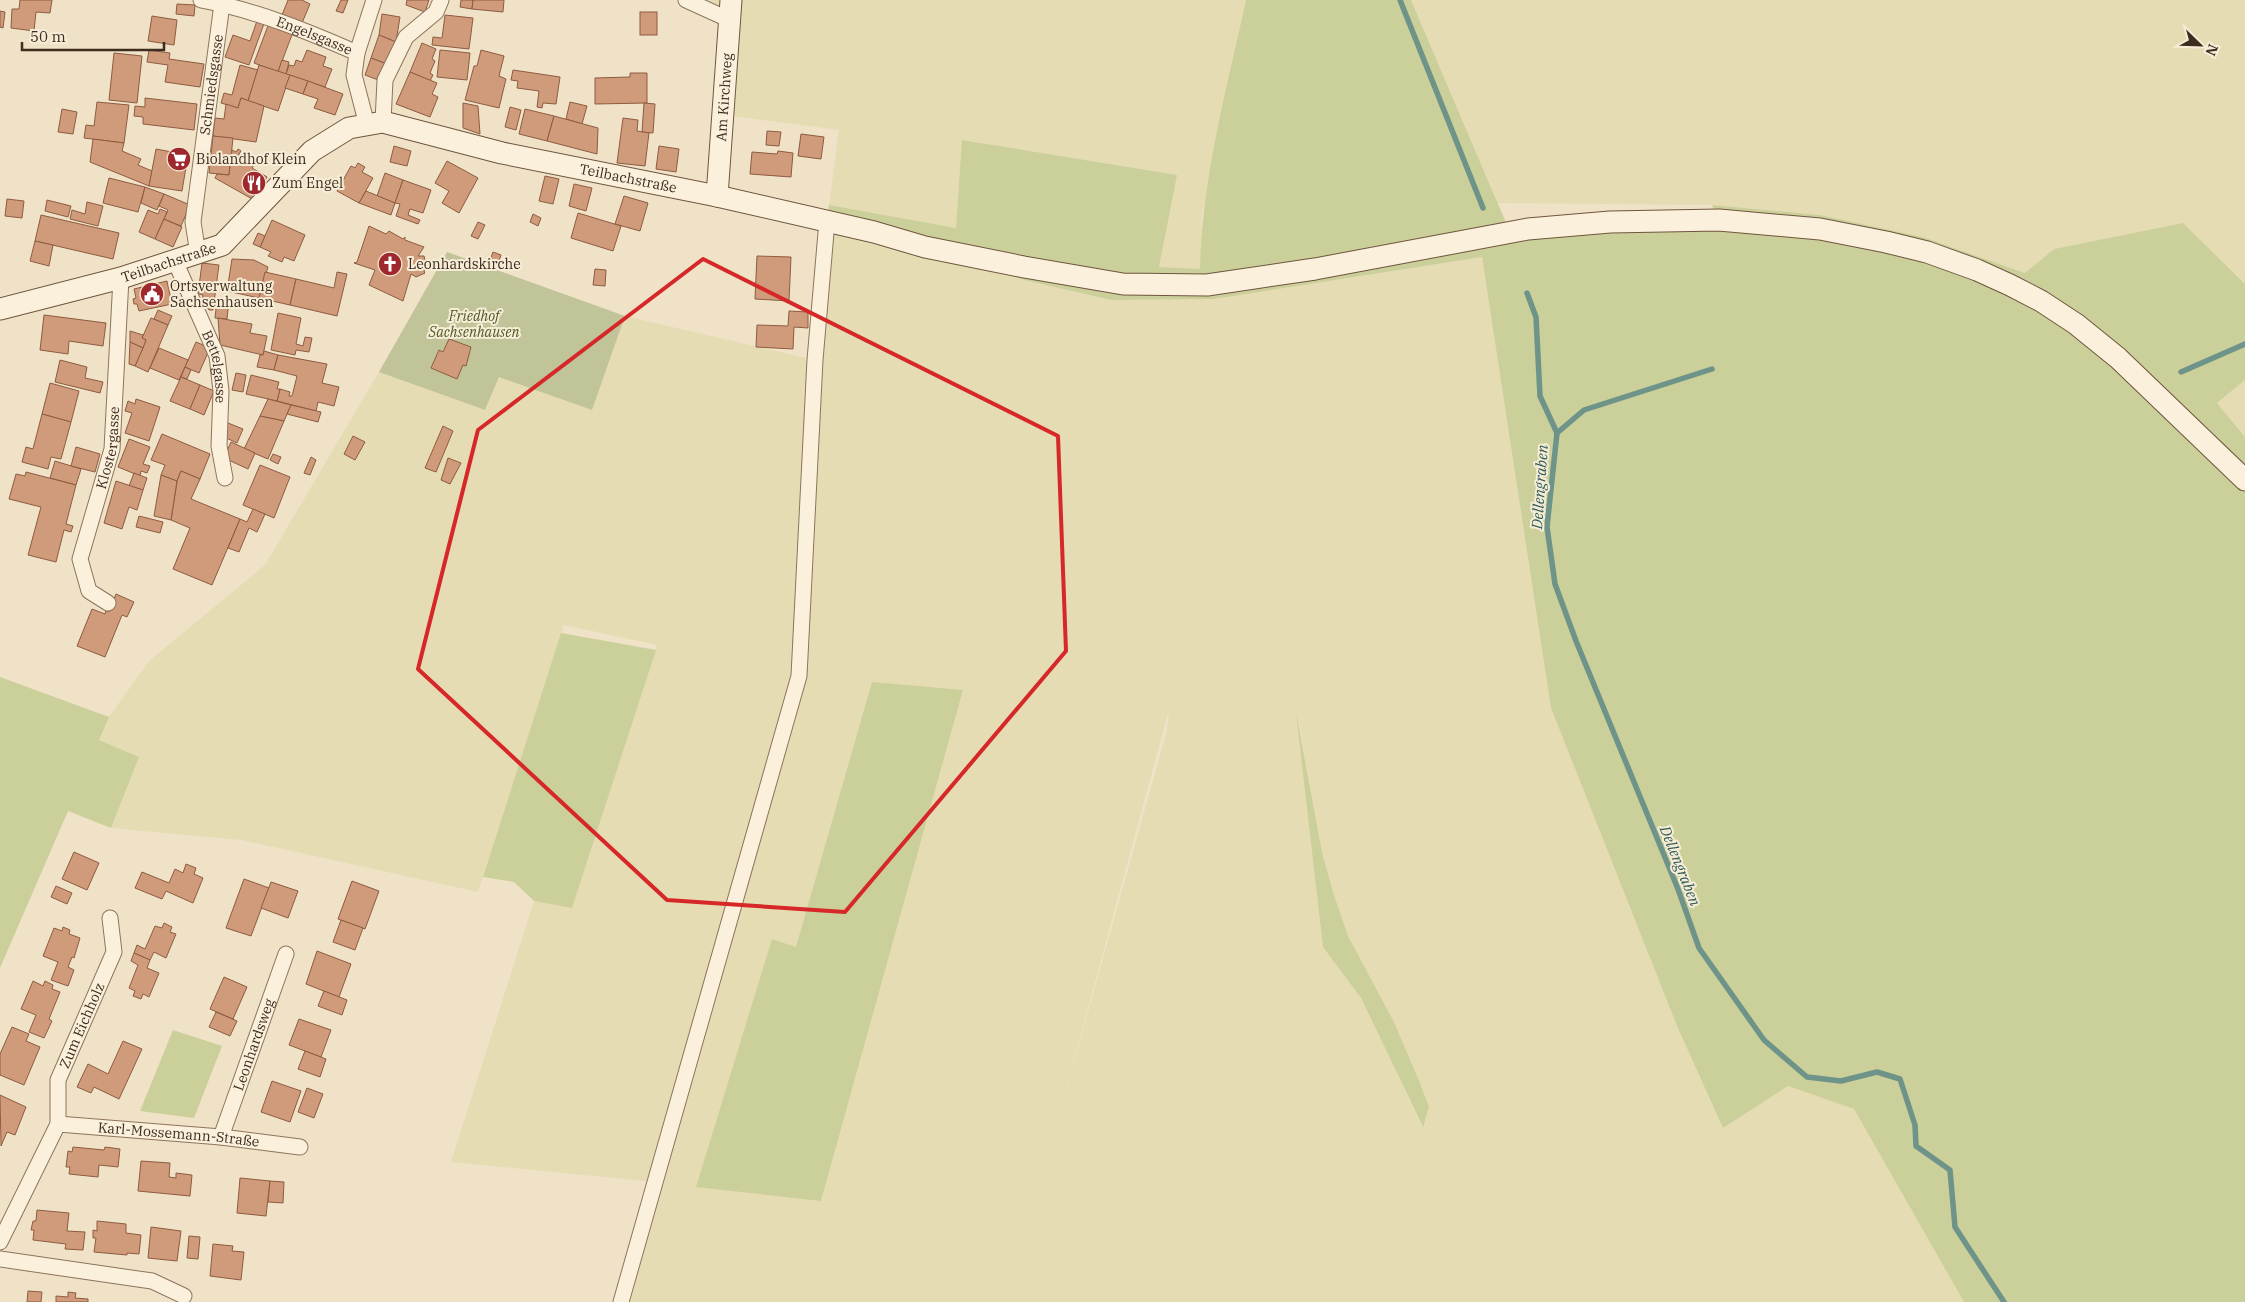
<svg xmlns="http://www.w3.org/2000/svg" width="2245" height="1302" font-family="'IBM Plex Serif',serif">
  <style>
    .farmland { fill: #e6dcb4; fill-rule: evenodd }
    .green { fill: #cbcf9a }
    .cemetery { fill: #c1c499 }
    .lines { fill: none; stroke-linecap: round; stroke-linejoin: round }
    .stream { stroke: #6e9388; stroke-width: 5.5 }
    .building { fill: #d09b7b; stroke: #8d5b40 }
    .street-casing { stroke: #8d745b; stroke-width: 17 }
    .secondary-casing { stroke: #6f553e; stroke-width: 23 }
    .street { stroke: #faf0db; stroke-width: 15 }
    .secondary { stroke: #faf0db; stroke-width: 21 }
    .marked { fill: none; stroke: #d62828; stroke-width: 4; stroke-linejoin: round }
    .labels { text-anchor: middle; stroke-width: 4; stroke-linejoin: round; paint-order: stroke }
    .street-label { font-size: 14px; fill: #3d2c1f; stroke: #f7edd7 }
    .poi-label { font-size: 14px; fill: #3d2c1f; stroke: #f7edd7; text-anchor: start }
    .park-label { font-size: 14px; font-style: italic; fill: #4f5a25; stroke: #f7edd7 }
    .water-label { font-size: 15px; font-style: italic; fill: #2e5d58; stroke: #f7edd7 }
  </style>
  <rect width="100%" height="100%" fill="#f0e2c7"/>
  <g class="farmland">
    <polygon points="686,0 1246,0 1215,147 1202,218 1201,269 1159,267 1176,175 963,140 956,228 829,205 839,130 723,115 730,20"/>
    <polygon points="1411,0 2245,0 2245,284 2183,223 2054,249 2025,273 1923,237 1820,215 1712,205 1498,203"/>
    <path d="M827,221l98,26 99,33 87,20 103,-1 268,-42 69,451 126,318 46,102 65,-42 66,23 110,193h-1343l33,-120 -203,-20 83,-261 38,7 85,-263 -93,-20 -86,267 -237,-52 -130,-12 28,-71 -40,-17 10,-23 40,-56 116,-96 114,-193 106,38 14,-33 93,32 33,-93 190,44zM963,690l-142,511 -49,-261 24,7zM1169,710l-2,20 -106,378zM1298,726l24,126 11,40 15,44 46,86 26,61 9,24 -7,19 -61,-128 -38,-51z"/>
    <polygon points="2245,380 2245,437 2217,403"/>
  </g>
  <g class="green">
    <path d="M1246,0h165l99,232 208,-12 -6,-15 108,10 103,22 102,36 29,-24 129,-26 62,61v96l-28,23 28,34v865h-281l-110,-193 -66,-23 -65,42 -46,-102 -126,-318 -69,-451 -268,42 -103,1 -87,-20 -99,-33 -98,-26 2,-16 127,23 6,-88 215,35 -18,92 41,2c2,-91 27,-181 46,-269z"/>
    <polygon points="561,633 656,650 572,908 534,901 514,882 483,877"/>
    <polygon points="0,677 109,717 99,740 139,757 111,828 68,811 0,968"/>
    <polygon points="872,682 963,690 821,1201 696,1187 772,939 796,947"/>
    <polygon points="1296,713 1322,852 1333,892 1348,936 1394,1022 1420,1083 1429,1107 1423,1127 1361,998 1323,947"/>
    <polygon points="173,1030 222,1046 194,1118 140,1111"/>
  </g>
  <polygon class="cemetery" points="447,252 625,316 592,410 499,377 485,410 379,372"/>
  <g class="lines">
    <g class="stream">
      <polyline points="1400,0 1483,208"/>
      <polyline points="1527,293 1536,317 1540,396 1557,433 1547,527 1555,584 1576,641 1678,889 1699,948 1764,1040 1807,1077 1841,1081 1877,1072 1900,1079 1915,1125 1916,1146 1950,1170 1955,1227 2004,1302"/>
      <polyline points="2181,372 2245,344"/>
      <polyline points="1557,433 1584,410 1712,369"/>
    </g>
  </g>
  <g class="building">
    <polygon points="20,0 52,0 50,13 36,12 34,31 11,28 12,9 19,9"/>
    <polygon points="288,0 302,0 310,4 302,23 282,15"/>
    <polygon points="341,0 348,0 343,13 336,11"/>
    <polygon points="407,0 429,0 425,12 406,5"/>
    <polygon points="461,0 473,0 472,9 460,7"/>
    <polygon points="473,0 504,0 503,12 472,9"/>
    <polygon points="177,4 195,5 194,16 176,14"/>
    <polygon points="0,11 5,12 3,28 0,27"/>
    <rect x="640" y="12" width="17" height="23"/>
    <polygon points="382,14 400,17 396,42 379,35"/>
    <polygon points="445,15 473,18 469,49 432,45 433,37 442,38"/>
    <polygon points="152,16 177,20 174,45 148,41"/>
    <polygon points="258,18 265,21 249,65 225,57 233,35 250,41"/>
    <polygon points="269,23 293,32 278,72 254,63"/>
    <polygon points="379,35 396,42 387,64 371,58"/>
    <polygon points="422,43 436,49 432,59 435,61 430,73 433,75 430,81 410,72"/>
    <polygon points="149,50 170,53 169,59 204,64 200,87 165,82 168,65 147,62"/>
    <polygon points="307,50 326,57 323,66 332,69 325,87 286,74 289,65 294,66 296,60 302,62"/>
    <polygon points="440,50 470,53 467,80 437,77"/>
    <polygon points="481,50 504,56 499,76 506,79 499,108 465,100 474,66 477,66"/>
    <polygon points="114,53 142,56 137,103 109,100"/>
    <polygon points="371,58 387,64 381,81 365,75"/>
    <polygon points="282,60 289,62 286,74 278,72"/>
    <polygon points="240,65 258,70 248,101 241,98 238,108 221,103 224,93 232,95"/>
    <polygon points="259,65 290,75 278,111 248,101"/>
    <polygon points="513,70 560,77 556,104 543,103 542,108 537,107 539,91 517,88 518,81 511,80"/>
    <polygon points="410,72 437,83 432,94 438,97 430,117 396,104"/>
    <polygon points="630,73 647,73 647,103 595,104 595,78 630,77"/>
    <polygon points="290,75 308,81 303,94 285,88"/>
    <polygon points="308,81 343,94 335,115 314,108 318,99 303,94"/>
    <polygon points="145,98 197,104 194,130 143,124 143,117 134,116 135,106 145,107"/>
    <polygon points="241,98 264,106 256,142 213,136 215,118 224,119 226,104 238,108"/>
    <polygon points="97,102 129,105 124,143 84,138 86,125 94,126"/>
    <polygon points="570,102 587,106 582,124 566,119"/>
    <polygon points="463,103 478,106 480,134 463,128"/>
    <polygon points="644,103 655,104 653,133 642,132"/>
    <polygon points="510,107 521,110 516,130 505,127"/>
    <polygon points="62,109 77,112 73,134 58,132"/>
    <polygon points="525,109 554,116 547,141 519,134"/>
    <polygon points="554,116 598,128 597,154 547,141"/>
    <polygon points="623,118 638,120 637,131 649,133 645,166 617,163"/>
    <polygon points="767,131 781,132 779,146 766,145"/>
    <polygon points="801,134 824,137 821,159 798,156"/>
    <polygon points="213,136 233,138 229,175 209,173"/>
    <polygon points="93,139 124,143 122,151 141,159 138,165 152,171 149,186 90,162"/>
    <polygon points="394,146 411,151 407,166 390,162"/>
    <polygon points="659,146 679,149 676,172 656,169"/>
    <polygon points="156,149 188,155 182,191 149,186"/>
    <polygon points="238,149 241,151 238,156 254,165 252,168 267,177 254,200 215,178 217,174 229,175 232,150 236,152"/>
    <polygon points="778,151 793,153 791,177 750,174 752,152 777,154"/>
    <polygon points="447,161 478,178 459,213 442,203 449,191 435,183"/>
    <polygon points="358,163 365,167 362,172 373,178 359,203 337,191 351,166 355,168"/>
    <polygon points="385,173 403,180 395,203 377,196"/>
    <polygon points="545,176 559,179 553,204 539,201"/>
    <polygon points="109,178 145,187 138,212 103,203"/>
    <polygon points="403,180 431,190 423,213 410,209 408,215 420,220 418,224 396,216 400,204 395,203"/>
    <polygon points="574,184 592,188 586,211 569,206"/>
    <polygon points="145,187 164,194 157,210 141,203"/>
    <polygon points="366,191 395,203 391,215 359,203"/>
    <polygon points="164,194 190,205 181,226 164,219 168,210 159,206"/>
    <polygon points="624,196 648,203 640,231 615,224"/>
    <polygon points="7,199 24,201 22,218 5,216"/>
    <polygon points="47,200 71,206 68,217 45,211"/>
    <polygon points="87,202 103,206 98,226 70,219 72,210 85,214"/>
    <polygon points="160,209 167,212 155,239 139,232 148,210 158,214"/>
    <polygon points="578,213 621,226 613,251 571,238"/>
    <polygon points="533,214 541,218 538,226 530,222"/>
    <polygon points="41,215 119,233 113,259 35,241"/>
    <polygon points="164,219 182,227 173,247 155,239"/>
    <polygon points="272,220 305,235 294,261 284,257 282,262 268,256 271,252 260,247"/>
    <polygon points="478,222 485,225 478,239 471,236"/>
    <polygon points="369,226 386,234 389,231 403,239 405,237 405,240 424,247 418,256 424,256 426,264 428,264 424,272 425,273 416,277 411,274 403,301 369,285 375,270 354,263 357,262"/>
    <polygon points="258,233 265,236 260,247 253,244"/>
    <polygon points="35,241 53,245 49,266 30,261"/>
    <polygon points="493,252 501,255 498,264 490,260"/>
    <polygon points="757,256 791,257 789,301 755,299"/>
    <polygon points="232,259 254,260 268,267 259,298 227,291"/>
    <polygon points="202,263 219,265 213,310 209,310 202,302 203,295 198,294"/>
    <polygon points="595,269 606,270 605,286 593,285"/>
    <polygon points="265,272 296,279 290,305 259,298"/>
    <polygon points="337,272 347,274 337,316 290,305 296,279 334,288"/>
    <polygon points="167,281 172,304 139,311 137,304 134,304 133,299 136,298 134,289"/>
    <polygon points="217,300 229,301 227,319 215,318"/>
    <polygon points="158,310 172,316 168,325 154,319"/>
    <polygon points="789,311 808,312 808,328 794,327 793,349 756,347 757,325 788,326"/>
    <polygon points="278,313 301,318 296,344 303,346 305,337 312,338 309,352 296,350 295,355 271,350"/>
    <polygon points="44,315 106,323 103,346 69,341 68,354 40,350"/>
    <polygon points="151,318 168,325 148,372 135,366 146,340 142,338"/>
    <polygon points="218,318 252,324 250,333 267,336 263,355 220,345"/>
    <polygon points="130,331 143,335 142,338 146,340 143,348 130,342"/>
    <polygon points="449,339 471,347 466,366 463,365 457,379 431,368 439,350 443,352"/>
    <polygon points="130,342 143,348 135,366 129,364"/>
    <polygon points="196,342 210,348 199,373 185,367"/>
    <polygon points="159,348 188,360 179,380 150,368"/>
    <polygon points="264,351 278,355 274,370 257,367 260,355 263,355"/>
    <polygon points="278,355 327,364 322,383 339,387 334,406 318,402 316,411 277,401 280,389 290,392 289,396 292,396 297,376 274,370"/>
    <polygon points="60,360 87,367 85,378 103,382 100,393 55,382"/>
    <polygon points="185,367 191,370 187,379 181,377"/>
    <polygon points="236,373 246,375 243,392 232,390"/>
    <polygon points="251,375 279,382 277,389 280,389 277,401 246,394"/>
    <polygon points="181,377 200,385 190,409 170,401"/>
    <polygon points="50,383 79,391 71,422 42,414"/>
    <polygon points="200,385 214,391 204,415 190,409"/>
    <polygon points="136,399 160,407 149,441 125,433 132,413 125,411 128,401 135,404"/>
    <polygon points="268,399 291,405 284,421 260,416"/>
    <polygon points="291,405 321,412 318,422 287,414"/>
    <polygon points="42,414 71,422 61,459 51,457 48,469 22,462 26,447 33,449"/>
    <polygon points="260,416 284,421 268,459 244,449"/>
    <polygon points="228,423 243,429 237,443 222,436"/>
    <polygon points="443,426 453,431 436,472 425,468"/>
    <polygon points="162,434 210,454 200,479 181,471 177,481 161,475 165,465 151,460"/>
    <polygon points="353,436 365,442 355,460 344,454"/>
    <polygon points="129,439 150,447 143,464 150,466 147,473 141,471 140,476 118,467"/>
    <polygon points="231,442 255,453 248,469 224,458"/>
    <polygon points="76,447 100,454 95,472 71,466"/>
    <polygon points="273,454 281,457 278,464 270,460"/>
    <polygon points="311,457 316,460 310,475 304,473"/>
    <polygon points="448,458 461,463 450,484 441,480"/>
    <polygon points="55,461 81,469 76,485 50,478"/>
    <polygon points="260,465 290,477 274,518 243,505"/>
    <polygon points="181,471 200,479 191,499 240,519 212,585 173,569 190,528 171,520 177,481"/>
    <polygon points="26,472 76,485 66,524 73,526 71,532 64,530 56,562 28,555 41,507 9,499 16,474 25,476"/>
    <polygon points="134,473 147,478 143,490 129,486"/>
    <polygon points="161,475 177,481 171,520 154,516"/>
    <polygon points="116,481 143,490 137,510 129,507 122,529 104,523"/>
    <polygon points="253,509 265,514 257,532 249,528 239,552 228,548 240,519 247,522"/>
    <polygon points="139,516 163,522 160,533 136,527"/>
    <polygon points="116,594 134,602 127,617 122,615 105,657 77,646 92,609 105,614 106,610 109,612"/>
    <polygon points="74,852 99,863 87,890 62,879"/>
    <polygon points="186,864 196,868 194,874 203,878 193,903 166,891 162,899 135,888 142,872 169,883 175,869 183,873"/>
    <polygon points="244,879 269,888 251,936 226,928"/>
    <polygon points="352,881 379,891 365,929 338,919"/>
    <polygon points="271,882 298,891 288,918 261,908"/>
    <polygon points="56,886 72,893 67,904 51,897"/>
    <polygon points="341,920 363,928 355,950 333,942"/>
    <polygon points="164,923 172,927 170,932 176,934 166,958 154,952 150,960 134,953 137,945 145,949 155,926 162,928"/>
    <polygon points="63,927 70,930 69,934 80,938 74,958 72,957 68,967 74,970 68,986 51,980 58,962 43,956 54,928 62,931"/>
    <polygon points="317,951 351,964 339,997 306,984"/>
    <polygon points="134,953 150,960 147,968 159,973 149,997 143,994 141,999 133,996 135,991 129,988 138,965 131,961"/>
    <polygon points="224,977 247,987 233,1019 210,1009"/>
    <polygon points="33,981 43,986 45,981 53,985 52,989 60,992 49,1019 52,1021 44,1038 29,1032 36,1015 21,1009"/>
    <polygon points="324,991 347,1000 342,1015 318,1006"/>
    <polygon points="216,1012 237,1021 230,1036 209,1027"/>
    <polygon points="299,1019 331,1030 321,1057 289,1045"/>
    <polygon points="12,1027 29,1034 26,1041 40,1047 24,1085 0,1075 0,1054"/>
    <polygon points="123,1041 142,1049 119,1099 94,1087 91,1093 77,1087 88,1064 108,1074"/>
    <polygon points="305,1051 326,1059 320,1077 298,1069"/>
    <polygon points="272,1081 301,1091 290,1122 261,1112"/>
    <polygon points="307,1088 323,1094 314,1118 298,1112"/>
    <polygon points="0,1095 26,1107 15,1135 7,1132 1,1146"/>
    <polygon points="73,1147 104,1150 105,1147 120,1149 118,1167 99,1165 98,1177 69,1174 70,1167 66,1167 68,1151 72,1152"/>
    <polygon points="141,1161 170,1163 169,1177 176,1178 176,1173 192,1175 190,1196 138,1191"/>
    <polygon points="240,1178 270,1181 266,1216 237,1213"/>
    <polygon points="270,1181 284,1182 283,1203 268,1202"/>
    <polygon points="37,1210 69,1213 67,1231 85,1232 83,1250 65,1249 66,1244 33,1240 34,1230 31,1230 33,1221 36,1221"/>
    <polygon points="97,1221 126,1224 126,1233 141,1235 139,1254 127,1253 127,1255 94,1252 96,1238 93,1238 93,1230 97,1231"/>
    <polygon points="151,1227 181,1231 177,1261 148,1258"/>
    <polygon points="189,1236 200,1237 198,1259 187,1258"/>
    <polygon points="213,1244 233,1246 232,1251 244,1252 241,1280 210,1276"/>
    <polygon points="28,1291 42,1292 41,1302 27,1302"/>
    <polygon points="68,1292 76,1293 75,1298 88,1299 88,1302 56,1302 56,1296 68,1297"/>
  </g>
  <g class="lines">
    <g class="street-casing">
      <g id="street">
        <path id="s1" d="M201,0c54,10 106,31 156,53l-3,22 13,50"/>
        <polyline points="686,0 730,20"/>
        <polyline points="357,53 374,0"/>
        <polyline points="383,122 385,80 406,37 436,12 441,0"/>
        <path id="s2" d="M198,254l-5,-32 29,-218"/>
        <path id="s3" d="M175,261l42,95 4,35 -2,55 6,32"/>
        <path id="s4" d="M108,603l-19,-12 -9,-32 32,-110 9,-171"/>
        <path id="s5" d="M58,1124l163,13 79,10"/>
        <path id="s6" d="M221,1137l65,-183"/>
        <path id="s7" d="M0,1242l58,-118v-44l56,-128 -4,-34"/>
        <polyline points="0,1259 152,1281 184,1296"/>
        <polyline points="621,1302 799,676 815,360 827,221"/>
      </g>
    </g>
    <g class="secondary-casing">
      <g id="secondary">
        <path id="s8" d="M717,196l14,-196"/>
        <path id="s9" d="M0,309l121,-31 101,-33 90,-94 37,-23 34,-6 119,31 215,43 157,36 51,15 99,20 99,17 84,1 108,-16 213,-40 82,-7 109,-2 101,9 66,13 41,10 50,18 33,15 31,16 35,23 42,34 127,122"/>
      </g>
    </g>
    <use href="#street" class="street"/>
    <use href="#secondary" class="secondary"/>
  </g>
  <path class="marked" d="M703,259l355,177 8,215 -221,261 -178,-12 -249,-231 60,-239z"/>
  <defs>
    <g id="supermarket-disc" transform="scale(1.25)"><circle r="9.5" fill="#9f282e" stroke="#f7edd7"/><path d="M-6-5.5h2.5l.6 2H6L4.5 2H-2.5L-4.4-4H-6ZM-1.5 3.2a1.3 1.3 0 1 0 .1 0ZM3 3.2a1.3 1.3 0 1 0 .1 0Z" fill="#fff"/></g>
    <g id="restaurant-disc" transform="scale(1.25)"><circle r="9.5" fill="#9f282e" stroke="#f7edd7"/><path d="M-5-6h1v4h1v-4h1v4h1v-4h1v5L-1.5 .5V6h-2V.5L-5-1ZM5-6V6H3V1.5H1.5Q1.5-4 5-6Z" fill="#fff"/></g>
    <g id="church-disc" transform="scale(1.25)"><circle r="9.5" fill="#9f282e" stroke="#f7edd7"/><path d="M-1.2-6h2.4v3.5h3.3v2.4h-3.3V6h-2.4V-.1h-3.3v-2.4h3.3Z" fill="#fff"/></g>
    <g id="civic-disc" transform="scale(1.25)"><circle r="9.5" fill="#9f282e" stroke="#f7edd7"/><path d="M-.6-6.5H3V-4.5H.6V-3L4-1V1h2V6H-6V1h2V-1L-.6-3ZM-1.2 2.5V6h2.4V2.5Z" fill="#fff"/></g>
  </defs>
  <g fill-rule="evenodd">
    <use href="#supermarket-disc" x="179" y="159"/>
    <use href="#restaurant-disc" x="254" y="183"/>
    <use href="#church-disc" x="390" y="264"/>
    <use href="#civic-disc" x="152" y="294"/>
  </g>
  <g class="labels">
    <g class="street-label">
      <text dy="5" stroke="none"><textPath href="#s1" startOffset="119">Engelsgasse</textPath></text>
      <text dy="5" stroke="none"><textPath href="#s2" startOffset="171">Schmiedsgasse</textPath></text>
      <text dy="5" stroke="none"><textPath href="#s8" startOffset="99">Am Kirchweg</textPath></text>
      <text dy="5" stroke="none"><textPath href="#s9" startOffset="691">Teilbachstraße</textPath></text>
      <text dy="5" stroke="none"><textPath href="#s9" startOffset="175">Teilbachstraße</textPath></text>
      <text dy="5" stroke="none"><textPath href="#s3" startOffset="114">Bettelgasse</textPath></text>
      <text dy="5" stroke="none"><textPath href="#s4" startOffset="171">Klostergasse</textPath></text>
      <text dy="5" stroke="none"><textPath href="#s7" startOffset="235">Zum Eichholz</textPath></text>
      <text dy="5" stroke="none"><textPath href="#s6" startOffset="98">Leonhardsweg</textPath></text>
      <text dy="5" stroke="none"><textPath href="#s5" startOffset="121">Karl-Mossemann-Straße</textPath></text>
    </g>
    <g class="poi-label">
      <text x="196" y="164">Biolandhof Klein</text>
      <text x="272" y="188">Zum Engel</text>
      <text x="408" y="269">Leonhardskirche</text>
      <text x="170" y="291">Ortsverwaltung<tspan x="170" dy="16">Sachsenhausen</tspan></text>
    </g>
    <g class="park-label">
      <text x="474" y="321">Friedhof<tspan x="474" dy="16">Sachsenhausen</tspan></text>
    </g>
    <g class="water-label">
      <text transform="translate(1540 487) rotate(-86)" y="5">Dellengraben</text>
      <text transform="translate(1680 866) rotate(68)" y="5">Dellengraben</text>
    </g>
  </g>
  <g transform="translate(2200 45) rotate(113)" stroke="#f7edd7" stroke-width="4" paint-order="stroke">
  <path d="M0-4L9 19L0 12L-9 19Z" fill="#3d2c1f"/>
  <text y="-8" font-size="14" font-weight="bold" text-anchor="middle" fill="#3d2c1f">N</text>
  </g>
  <path d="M22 42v8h142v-8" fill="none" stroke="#3d2c1f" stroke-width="2.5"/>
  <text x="30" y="42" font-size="15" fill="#3d2c1f" stroke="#f7edd7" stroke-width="4" paint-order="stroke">50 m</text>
</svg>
